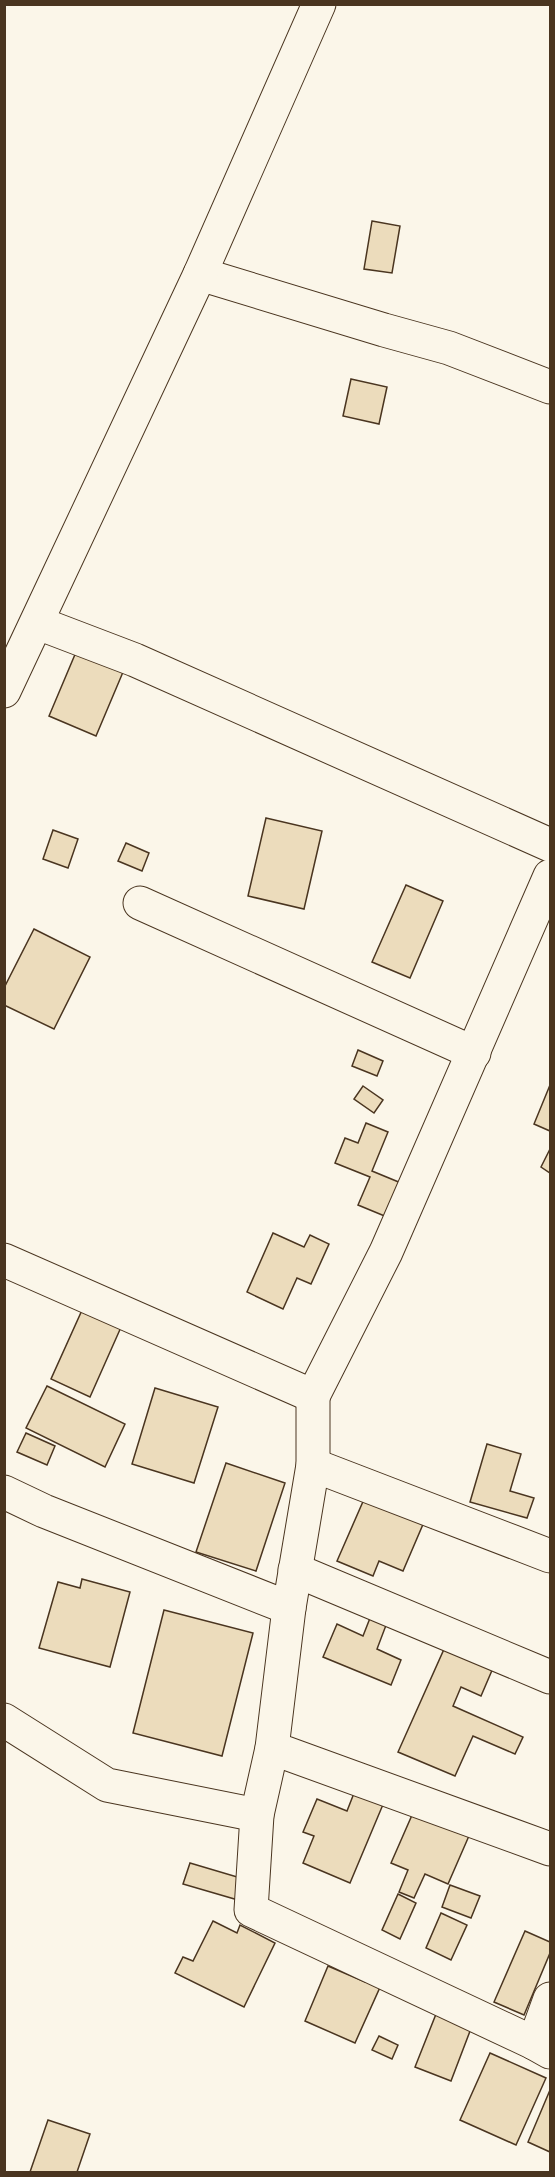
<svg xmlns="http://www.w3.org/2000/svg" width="555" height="2177" font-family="'Public Sans',sans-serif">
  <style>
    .building { fill: #ecdcbc; stroke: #4a3520; stroke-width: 1.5 }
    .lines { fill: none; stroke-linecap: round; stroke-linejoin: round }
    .minor-casing { stroke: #4a3520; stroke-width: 35 }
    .minor { stroke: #fbf6e9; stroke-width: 33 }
  </style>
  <rect width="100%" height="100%" fill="#fbf6e9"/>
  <g class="building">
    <polygon points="372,221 400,226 392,273 364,269"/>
    <polygon points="351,379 387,387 379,424 343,416"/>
    <polygon points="79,645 126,665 96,736 49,716"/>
    <polygon points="266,818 322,831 304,909 248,896"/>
    <polygon points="53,830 78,839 68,868 43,859"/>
    <polygon points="126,843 149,853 142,871 118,861"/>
    <polygon points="406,885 443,901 410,978 372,962"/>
    <polygon points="34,929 90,957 54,1029 4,1005 4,988"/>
    <polygon points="358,1050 383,1061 377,1076 352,1066"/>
    <polygon points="550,1085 550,1131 534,1124"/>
    <polygon points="363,1086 383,1100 374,1113 354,1099"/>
    <polygon points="366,1123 388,1132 372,1171 401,1183 387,1217 358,1205 370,1177 335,1163 345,1138 358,1143"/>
    <polygon points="550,1149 550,1173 541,1167"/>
    <polygon points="273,1233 304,1247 310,1235 329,1244 311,1284 297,1278 283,1309 247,1292"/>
    <polygon points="83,1308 122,1325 90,1397 51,1379"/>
    <polygon points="47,1386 125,1424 105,1467 26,1428"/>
    <polygon points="155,1388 218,1407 194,1483 132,1464"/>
    <polygon points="26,1433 55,1446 47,1465 17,1452"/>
    <polygon points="487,1444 521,1454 510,1491 534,1498 527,1518 470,1502"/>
    <polygon points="226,1463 285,1483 256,1571 196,1552"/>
    <polygon points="365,1497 424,1522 403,1571 379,1561 373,1576 337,1561"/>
    <polygon points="82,1579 130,1592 110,1667 39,1648 58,1582 80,1588"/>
    <polygon points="164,1610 253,1633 222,1756 133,1733"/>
    <polygon points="372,1613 388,1620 377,1649 401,1660 391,1685 323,1657 337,1624 363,1636"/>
    <polygon points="445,1647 496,1661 481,1696 461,1687 453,1706 523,1737 515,1754 473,1736 455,1776 398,1752"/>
    <polygon points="358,1783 387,1795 350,1883 303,1863 314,1836 303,1832 317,1799 347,1811"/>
    <polygon points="416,1806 472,1829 448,1884 425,1874 414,1898 399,1892 408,1870 391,1863"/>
    <polygon points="190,1863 244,1879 238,1900 183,1884"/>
    <polygon points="450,1885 480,1896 471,1918 442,1907"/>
    <polygon points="398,1894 416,1903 400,1939 382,1930"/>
    <polygon points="441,1913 467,1925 451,1960 426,1948"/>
    <polygon points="213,1921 237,1933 240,1925 275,1943 244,2007 175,1973 183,1957 193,1961"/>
    <polygon points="525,1931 550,1942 550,1953 524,2015 494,2002"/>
    <polygon points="328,1966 365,1982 366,1978 381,1985 355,2043 305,2021"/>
    <polygon points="440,2004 475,2018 451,2081 415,2067"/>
    <polygon points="379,2036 398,2045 392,2059 372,2050"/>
    <polygon points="490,2053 546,2078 516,2145 460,2120"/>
    <polygon points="550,2090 550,2152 528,2142"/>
    <polygon points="48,2120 90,2134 77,2172 30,2172"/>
  </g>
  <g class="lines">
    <g class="minor-casing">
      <g id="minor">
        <polyline points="200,274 384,330 449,348 550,387"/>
        <polyline points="38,623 135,660 550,845"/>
        <polyline points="4,691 200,274 319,4"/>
        <polyline points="140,903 474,1053"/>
        <polyline points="4,1260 313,1396 386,1252 550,876"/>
        <polyline points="313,1465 550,1556"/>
        <polyline points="4,1492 44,1511 289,1608 313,1465 313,1396"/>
        <polyline points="295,1570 550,1677"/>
        <polyline points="289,1608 272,1748 550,1849"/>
        <polyline points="4,1720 107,1785 257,1815"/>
        <polyline points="272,1748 257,1815 251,1910 534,2043"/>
        <polyline points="550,1999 534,2043 550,2052"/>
      </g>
    </g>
    <use href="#minor" class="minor"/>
  </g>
  <rect width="555" height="2177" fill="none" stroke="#4a3520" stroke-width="12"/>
</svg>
